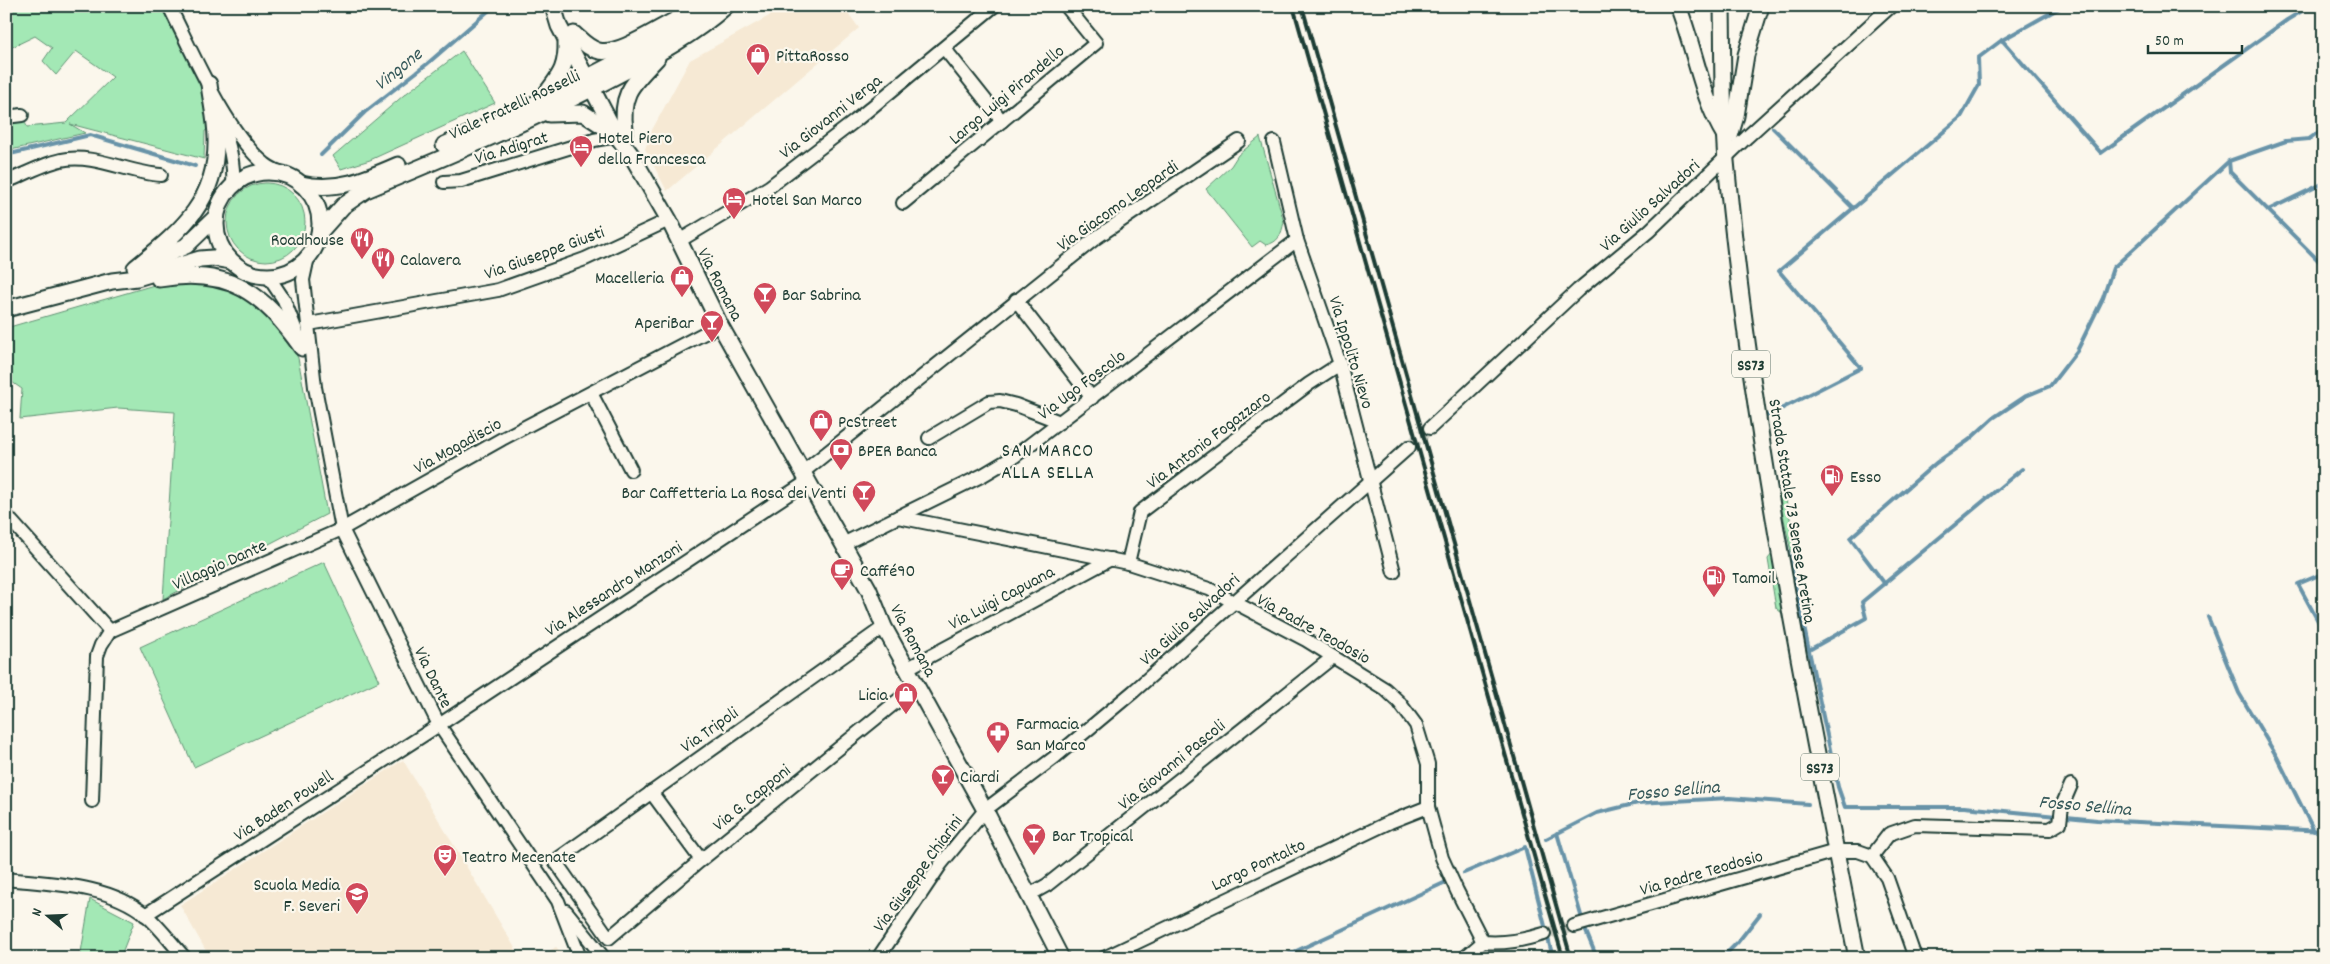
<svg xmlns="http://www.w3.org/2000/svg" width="2330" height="964" font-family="Dekko,sans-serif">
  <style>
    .built { fill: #f6e9d4 }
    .green { fill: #a3e8b5; stroke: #619274 }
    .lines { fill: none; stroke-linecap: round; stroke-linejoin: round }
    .stream { stroke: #6793a8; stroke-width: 4 }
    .minor-tunnel { stroke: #cfd2c7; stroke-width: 12; stroke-dasharray: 12 6; stroke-linecap: butt }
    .minor-casing { stroke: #1f3d34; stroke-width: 16 }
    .major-casing { stroke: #1f3d34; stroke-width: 19 }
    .minor { stroke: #fbf7ec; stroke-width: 12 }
    .major { stroke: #fbf7ec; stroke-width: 15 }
    .rail { stroke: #1f3d34; stroke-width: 4 }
    .labels { text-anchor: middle; stroke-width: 4.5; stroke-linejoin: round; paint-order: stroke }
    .shield { fill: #fbf7ec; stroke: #61756b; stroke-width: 1 }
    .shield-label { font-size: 16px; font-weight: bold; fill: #1f3d34 }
    .poi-label { font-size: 18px; fill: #1f3d34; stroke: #fbf7ec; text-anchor: start }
    .street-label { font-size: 18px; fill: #1f3d34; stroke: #fbf7ec }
    .water-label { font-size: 19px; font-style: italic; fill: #375a5b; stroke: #fbf7ec }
    .neighbourhood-label { font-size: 19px; letter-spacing: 1px; fill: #1f3d34; stroke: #fbf7ec }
  </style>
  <rect width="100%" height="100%" fill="#fbf7ec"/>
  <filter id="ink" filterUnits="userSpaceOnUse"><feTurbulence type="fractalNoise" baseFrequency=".02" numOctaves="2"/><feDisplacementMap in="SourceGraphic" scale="10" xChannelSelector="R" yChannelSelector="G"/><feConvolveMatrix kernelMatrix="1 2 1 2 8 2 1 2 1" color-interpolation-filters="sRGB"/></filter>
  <g filter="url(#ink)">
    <g class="built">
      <polygon points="787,6 843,6 859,28 667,191 645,149 652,130 690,60"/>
      <polygon points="403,760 518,953 510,958 210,958 180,905"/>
      <polygon points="556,947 567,958 538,958"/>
    </g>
    <g class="green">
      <polygon points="6,6 161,6 203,87 211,128 205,131 204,159 70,124 85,133 6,151 6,117 22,115 27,127 66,123 113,77 76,51 56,75 43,61 52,48 35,36 6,50"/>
      <polygon points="462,51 495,103 370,160 341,169 333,156 404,95"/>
      <path d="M1260,137l24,85c-3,13 -5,20 -18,23l-6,-4 -8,6 -46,-58 25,-23 7,-11z"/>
      <circle cx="266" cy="222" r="39"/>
      <polygon points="161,283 216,284 258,304 288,337 298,358 327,514 163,599 175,412 118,408 20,419 22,389 6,378 6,328"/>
      <polygon points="1785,495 1797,551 1791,552 1779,496"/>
      <polygon points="1772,554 1783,614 1776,608 1768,559"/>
      <polygon points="324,562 379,681 194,767 140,647"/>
      <polygon points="90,899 134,922 120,958 80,958"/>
    </g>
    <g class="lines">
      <g class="stream">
        <polyline points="2002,40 2101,153 2287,20 2310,6"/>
        <polyline points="1773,128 1853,208"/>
        <polyline points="6,155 90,135 195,166"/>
        <polyline points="321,155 365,112 427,64 494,6"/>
        <polyline points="2229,161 2230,172 2324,266"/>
        <polyline points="2268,210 2324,183"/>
        <polyline points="1761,419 1861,368 1779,271 1961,117 1979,85 1978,58 2002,40 2063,6"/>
        <polyline points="1782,524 1838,787 1845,807 1964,807 2097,820 2324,831"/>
        <polyline points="2324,573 2298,584 2324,632"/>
        <polyline points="1885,584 1850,538 1936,463 1969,440 1993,418 2026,396 2050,386 2077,351 2103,298 2113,268 2229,161 2286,141 2309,139 2324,128"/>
        <polyline points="2208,617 2239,693 2277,757 2314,831"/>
        <polyline points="1809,650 1866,618 1862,602 2022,469"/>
        <polyline points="1557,833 1585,929 1597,958"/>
        <polyline points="1546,839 1597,813 1638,803 1729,798 1808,804"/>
        <polyline points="1464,873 1525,847 1553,958"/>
        <polyline points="1281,958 1446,882"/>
        <polyline points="1722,958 1738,942 1760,914"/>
      </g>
      <g class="minor-tunnel">
        <polyline points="1409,447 1430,428"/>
        <polyline points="1544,934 1574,926"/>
      </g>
      <g class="minor-casing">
        <g id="minor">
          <path d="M169,6c23,45 57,127 96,158 6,5 16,9 24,12"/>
          <polyline points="944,48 1002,121"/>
          <path d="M218,110c8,26 17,48 15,75"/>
          <polyline points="6,117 22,115"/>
          <polyline points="1274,142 1297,240 1340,364 1394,572"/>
          <path d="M6,182c17,-7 37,-18 55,-22 33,-7 67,13 100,15"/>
          <polyline points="444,182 461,181 594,140 617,136"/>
          <polyline points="903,203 1096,43 1066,6"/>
          <polyline points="679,241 769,187 855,121 994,6"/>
          <polyline points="308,257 303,280 315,387 342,529 439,725 558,901 580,958"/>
          <polyline points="268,276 284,300 300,341"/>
          <polyline points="1016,300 1092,398"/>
          <polyline points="309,324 498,290 585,259 669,220"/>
          <polyline points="591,393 631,470"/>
          <polyline points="1430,428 1578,290 1649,231 1747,137 1891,6"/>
          <polyline points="929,438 989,402 1000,401 1016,405 1060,422"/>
          <polyline points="803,472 1097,237 1239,141"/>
          <polyline points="6,515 110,631 342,529 502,439 720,325"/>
          <path d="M898,517l230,46 81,26 97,51 79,49 14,13 17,23 12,39v43l14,51 15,33 26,51c22,2 40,-2 61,-8"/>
          <polyline points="843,544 983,475 1015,456 1297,240"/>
          <polyline points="1128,563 1140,512 1309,384 1340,364"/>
          <polyline points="884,627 555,861 609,938 701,860 917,685"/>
          <polyline points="908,668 1111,559"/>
          <polyline points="651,792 701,860"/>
          <polyline points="92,801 97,656 101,645 110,631"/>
          <polyline points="1872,856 1889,834 1915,825 2050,829 2060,823 2062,806 2071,785"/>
          <polyline points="1872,856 1887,878 1913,952 1917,958"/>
          <path d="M6,879c46,5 102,5 140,36 14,12 26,29 39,43"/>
          <polyline points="1029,895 1047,885 1333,657"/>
          <polyline points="566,911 604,958"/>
          <polyline points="145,915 439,725 808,481"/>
          <polyline points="1574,926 1836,851 1858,851 1872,856"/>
          <polyline points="878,958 941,864 985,810 1055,757 1134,691 1409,447"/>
          <polyline points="1104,958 1390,822 1428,807"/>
          <polyline points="1464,958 1483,942"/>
        </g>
      </g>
      <g class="major-casing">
        <g id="major">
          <polyline points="553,6 559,26 617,136 632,156 669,220 720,325 869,590 884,627 985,810 1061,958"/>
          <path d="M1678,6c17,43 23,91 47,130"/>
          <path d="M1722,6c1,52 0,104 4,155 25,268 79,533 131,797"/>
          <path d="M574,34c8,7 15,15 25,17 21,5 63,-26 85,-35"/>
          <path d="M541,101c15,-23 26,-28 25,-59"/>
          <polyline points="549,114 583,113 612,132"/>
          <path d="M625,130c-5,-38 8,-46 32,-72"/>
          <polyline points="1730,136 1736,116 1746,55 1761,6"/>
          <path d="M444,145c95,-40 182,-85 270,-139"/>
          <circle cx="268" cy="224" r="52"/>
          <path d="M301,184c36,8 65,-5 97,-19"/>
          <path d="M319,233l24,-27 23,-16c85,-35 170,-71 252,-115 38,-20 76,-40 108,-69"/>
          <polyline points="150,262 186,246 216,217"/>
          <path d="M135,268c45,-37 83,-66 81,-130 0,-18 -5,-36 -7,-54"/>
          <path d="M159,279c71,-12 104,14 143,69"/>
          <polyline points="6,309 112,281 137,278 200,259 213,258 231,261"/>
        </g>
      </g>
      <use href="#minor" class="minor"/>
      <use href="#major" class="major"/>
      <g class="rail">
        <polyline points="1293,6 1563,958"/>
        <polyline points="1302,6 1571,958"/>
      </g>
    </g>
  </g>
  <defs>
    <g id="shop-pin" transform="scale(1.25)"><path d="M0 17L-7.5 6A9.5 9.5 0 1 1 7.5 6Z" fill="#d1495b" stroke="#fbf7ec"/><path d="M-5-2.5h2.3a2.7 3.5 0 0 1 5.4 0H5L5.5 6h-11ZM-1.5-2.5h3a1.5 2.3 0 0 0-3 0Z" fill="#fff"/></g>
    <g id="hotel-pin" transform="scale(1.25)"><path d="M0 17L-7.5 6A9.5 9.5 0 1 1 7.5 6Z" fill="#d1495b" stroke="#fbf7ec"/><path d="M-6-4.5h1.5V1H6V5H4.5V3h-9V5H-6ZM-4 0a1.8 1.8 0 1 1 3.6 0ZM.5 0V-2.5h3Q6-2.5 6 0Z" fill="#fff"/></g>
    <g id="restaurant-pin" transform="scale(1.25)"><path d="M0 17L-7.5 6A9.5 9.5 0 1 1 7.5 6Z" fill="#d1495b" stroke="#fbf7ec"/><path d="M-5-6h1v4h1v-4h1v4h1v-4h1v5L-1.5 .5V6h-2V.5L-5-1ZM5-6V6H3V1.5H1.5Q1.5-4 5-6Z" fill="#fff"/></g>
    <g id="bar-pin" transform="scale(1.25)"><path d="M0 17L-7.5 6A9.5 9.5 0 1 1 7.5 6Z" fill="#d1495b" stroke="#fbf7ec"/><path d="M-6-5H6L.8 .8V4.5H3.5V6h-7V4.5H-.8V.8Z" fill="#fff"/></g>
    <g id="bank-pin" transform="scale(1.25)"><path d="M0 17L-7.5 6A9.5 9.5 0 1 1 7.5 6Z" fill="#d1495b" stroke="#fbf7ec"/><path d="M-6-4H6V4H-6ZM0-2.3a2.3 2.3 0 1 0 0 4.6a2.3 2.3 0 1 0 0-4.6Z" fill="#fff"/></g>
    <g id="fuel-pin" transform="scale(1.25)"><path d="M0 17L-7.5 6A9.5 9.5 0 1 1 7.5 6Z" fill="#d1495b" stroke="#fbf7ec"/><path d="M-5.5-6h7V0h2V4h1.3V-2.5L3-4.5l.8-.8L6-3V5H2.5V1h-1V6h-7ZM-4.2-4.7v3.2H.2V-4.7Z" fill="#fff"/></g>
    <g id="cafe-pin" transform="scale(1.25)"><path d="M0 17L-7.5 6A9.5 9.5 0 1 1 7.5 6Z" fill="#d1495b" stroke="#fbf7ec"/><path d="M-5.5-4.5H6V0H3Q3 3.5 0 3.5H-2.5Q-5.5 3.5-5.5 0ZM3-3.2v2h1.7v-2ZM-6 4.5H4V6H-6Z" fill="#fff"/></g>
    <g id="pharmacy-pin" transform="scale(1.25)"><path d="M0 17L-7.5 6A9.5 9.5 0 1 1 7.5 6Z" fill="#d1495b" stroke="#fbf7ec"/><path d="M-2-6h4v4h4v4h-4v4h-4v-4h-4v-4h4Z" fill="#fff"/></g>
    <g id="theatre-pin" transform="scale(1.25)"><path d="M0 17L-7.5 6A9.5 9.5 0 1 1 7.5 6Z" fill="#d1495b" stroke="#fbf7ec"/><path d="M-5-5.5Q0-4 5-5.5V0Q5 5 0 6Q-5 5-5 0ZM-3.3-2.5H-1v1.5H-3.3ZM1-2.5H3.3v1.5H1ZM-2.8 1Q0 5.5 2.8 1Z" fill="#fff"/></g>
    <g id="school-pin" transform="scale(1.25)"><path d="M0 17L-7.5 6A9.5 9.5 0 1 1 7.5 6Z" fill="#d1495b" stroke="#fbf7ec"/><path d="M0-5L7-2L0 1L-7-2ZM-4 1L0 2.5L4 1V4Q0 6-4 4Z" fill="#fff"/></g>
  </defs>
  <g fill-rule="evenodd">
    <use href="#shop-pin" x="758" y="55"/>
    <use href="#hotel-pin" x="581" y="147"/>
    <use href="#hotel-pin" x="734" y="199"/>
    <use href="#restaurant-pin" x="362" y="239"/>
    <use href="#restaurant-pin" x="383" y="259"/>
    <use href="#shop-pin" x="682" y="277"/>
    <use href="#bar-pin" x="765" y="294"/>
    <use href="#bar-pin" x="712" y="322"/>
    <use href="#shop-pin" x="821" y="421"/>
    <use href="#bank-pin" x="841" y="450"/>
    <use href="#fuel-pin" x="1832" y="476"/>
    <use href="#bar-pin" x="864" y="492"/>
    <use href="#cafe-pin" x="842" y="570"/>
    <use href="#fuel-pin" x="1714" y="577"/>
    <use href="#shop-pin" x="906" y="694"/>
    <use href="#pharmacy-pin" x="998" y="733"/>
    <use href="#bar-pin" x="943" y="776"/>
    <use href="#bar-pin" x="1034" y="835"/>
    <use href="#theatre-pin" x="445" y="856"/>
    <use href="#school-pin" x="357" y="894"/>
  </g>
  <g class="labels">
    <g class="shield">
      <rect x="1732" y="350.5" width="38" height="27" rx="4"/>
      <rect x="1801" y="753.5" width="38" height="27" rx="4"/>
    </g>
    <g class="shield-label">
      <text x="1751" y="370">SS73</text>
      <text x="1820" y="773">SS73</text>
    </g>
    <g class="poi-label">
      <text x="776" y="61">PittaRosso</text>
      <text x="598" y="143">Hotel Piero<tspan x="598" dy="21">della Francesca</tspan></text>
      <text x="752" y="205">Hotel San Marco</text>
      <text x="344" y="245" text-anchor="end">Roadhouse</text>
      <text x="400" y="265">Calavera</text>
      <text x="664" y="283" text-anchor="end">Macelleria</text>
      <text x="782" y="300">Bar Sabrina</text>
      <text x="694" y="328" text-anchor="end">AperiBar</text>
      <text x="838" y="427">PcStreet</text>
      <text x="858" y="456">BPER Banca</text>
      <text x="1850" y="482">Esso</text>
      <text x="846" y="498" text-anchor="end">Bar Caffetteria La Rosa dei Venti</text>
      <text x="860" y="576">Caffé90</text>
      <text x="1732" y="583">Tamoil</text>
      <text x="888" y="700" text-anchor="end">Licia</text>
      <text x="1016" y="729">Farmacia<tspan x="1016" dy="21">San Marco</tspan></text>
      <text x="960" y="782">Ciardi</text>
      <text x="1052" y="841">Bar Tropical</text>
      <text x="462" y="862">Teatro Mecenate</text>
      <text x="340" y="890" text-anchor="end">Scuola Media<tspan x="340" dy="21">F. Severi</tspan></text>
    </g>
    <g class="street-label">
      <text transform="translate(1006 94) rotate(-40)" y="6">Largo Luigi Pirandello</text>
      <text transform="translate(514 104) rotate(-25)" y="6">Viale Fratelli Rosselli</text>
      <text transform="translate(830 116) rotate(-38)" y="6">Via Giovanni Verga</text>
      <text transform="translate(511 147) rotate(-17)" y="6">Via Adigrat</text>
      <text transform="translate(1117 205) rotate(-35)" y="6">Via Giacomo Leopardi</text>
      <text transform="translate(1649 205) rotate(-42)" y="6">Via Giulio Salvadori</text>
      <text transform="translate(544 252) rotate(-20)" y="6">Via Giuseppe Giusti</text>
      <text transform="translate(721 284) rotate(63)" y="6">Via Romana</text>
      <text transform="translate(1352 352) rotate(73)" y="6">Via Ippolito Nievo</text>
      <text transform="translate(1081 384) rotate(-37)" y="6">Via Ugo Foscolo</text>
      <text transform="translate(1208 439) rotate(-37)" y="6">Via Antonio Fogazzaro</text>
      <text transform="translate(457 445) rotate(-29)" y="6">Via Mogadiscio</text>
      <text transform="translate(1793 511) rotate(81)" y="6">Strada Statale 73 Senese Aretina</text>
      <text transform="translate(219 564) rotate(-24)" y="6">Villaggio Dante</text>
      <text transform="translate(613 588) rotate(-33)" y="6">Via Alessandro Manzoni</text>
      <text transform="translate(1001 597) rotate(-28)" y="6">Via Luigi Capuana</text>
      <text transform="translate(1189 619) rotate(-42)" y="6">Via Giulio Salvadori</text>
      <text transform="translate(1314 628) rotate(29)" y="6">Via Padre Teodosio</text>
      <text transform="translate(914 640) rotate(62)" y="6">Via Romana</text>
      <text transform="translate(434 677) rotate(64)" y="6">Via Dante</text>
      <text transform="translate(709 729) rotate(-35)" y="6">Via Tripoli</text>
      <text transform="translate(1171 764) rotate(-39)" y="6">Via Giovanni Pascoli</text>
      <text transform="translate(751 797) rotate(-39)" y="6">Via G. Capponi</text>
      <text transform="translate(283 805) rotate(-33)" y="6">Via Baden Powell</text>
      <text transform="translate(1258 864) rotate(-25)" y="6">Largo Pontalto</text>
      <text transform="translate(1701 872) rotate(-16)" y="6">Via Padre Teodosio</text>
      <text transform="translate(917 873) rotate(-54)" y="6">Via Giuseppe Chiarini</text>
    </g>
    <g class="water-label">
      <text transform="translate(397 68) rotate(-39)" y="7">Vingone</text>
      <text transform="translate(1673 789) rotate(-5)" y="7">Fosso Sellina</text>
      <text transform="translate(2085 804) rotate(5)" y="7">Fosso Sellina</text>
    </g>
    <g class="neighbourhood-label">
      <text x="1048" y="456">SAN MARCO<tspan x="1048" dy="22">ALLA SELLA</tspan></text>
    </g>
  </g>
  <rect width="2330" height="964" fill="none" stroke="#fbf7ec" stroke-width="25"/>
  <rect x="12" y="12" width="2305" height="939" fill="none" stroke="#1f3d34" stroke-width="2" filter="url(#ink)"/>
  <g transform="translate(48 916) rotate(289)" stroke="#fbf7ec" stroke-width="4" paint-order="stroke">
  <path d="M0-4L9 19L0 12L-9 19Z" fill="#1f3d34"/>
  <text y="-8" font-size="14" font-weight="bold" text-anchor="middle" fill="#1f3d34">N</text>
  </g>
  <path d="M2148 45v8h94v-8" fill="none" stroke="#1f3d34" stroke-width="2.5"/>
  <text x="2155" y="45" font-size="15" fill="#1f3d34" stroke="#fbf7ec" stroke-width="4" paint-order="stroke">50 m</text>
</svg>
